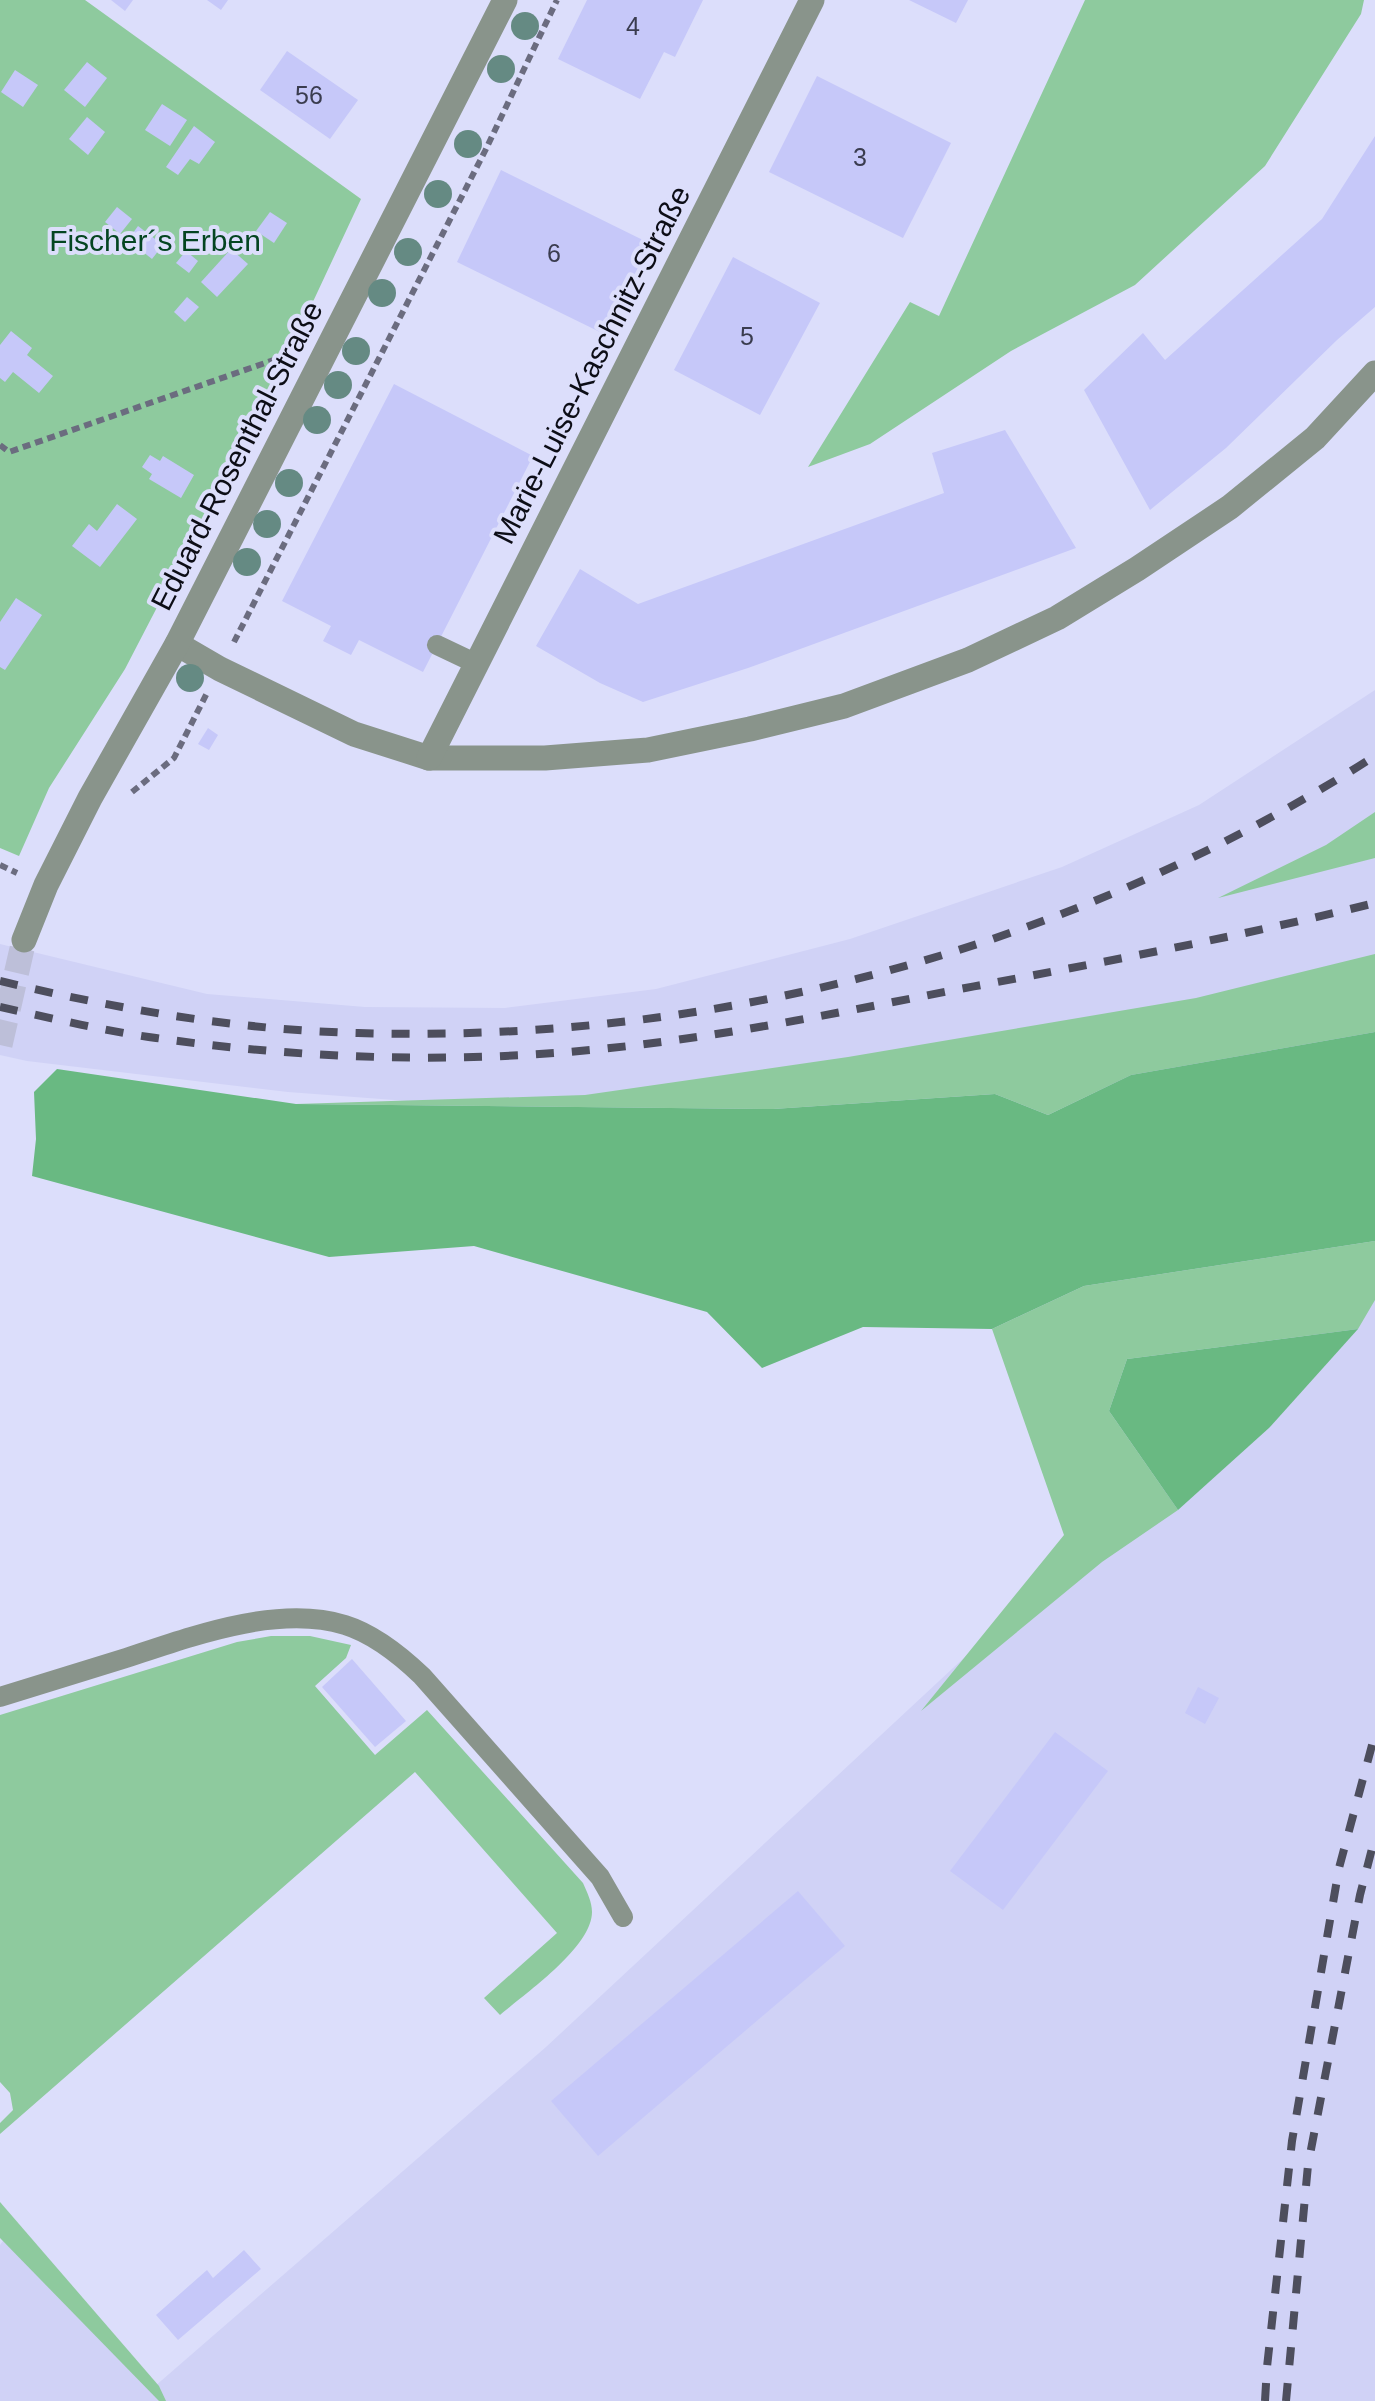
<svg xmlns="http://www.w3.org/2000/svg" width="1375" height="2401" font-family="Arial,sans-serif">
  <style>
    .built { fill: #d0d2f6 }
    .green { fill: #8eca9e }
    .forest { fill: #69b982 }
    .building { fill: #c6c8f9 }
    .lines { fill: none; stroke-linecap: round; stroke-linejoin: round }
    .street-tunnel { stroke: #bdbfd9; stroke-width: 25; stroke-dasharray: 25 12; stroke-linecap: butt }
    .path { stroke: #6b6c7f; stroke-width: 6; stroke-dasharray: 8 5; stroke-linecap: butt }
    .lane { stroke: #89948b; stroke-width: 20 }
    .street { stroke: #89948b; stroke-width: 25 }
    .rail { stroke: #4d4e5d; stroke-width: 8; stroke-dasharray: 18 18; stroke-linecap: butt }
    .tree { fill: #658a83 }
    .labels { text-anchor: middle; stroke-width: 8; stroke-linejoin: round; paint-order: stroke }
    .number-label { font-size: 25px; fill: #3a3c4f }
    .park-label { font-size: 30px; fill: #044521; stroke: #dcdefb }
    .street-label { font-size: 30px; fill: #0c0d16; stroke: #dcdefb }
  </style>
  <rect width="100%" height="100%" fill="#dcdefb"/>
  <g class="built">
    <polygon points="1375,690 1375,1046 1104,1091 434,1103 288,1092 27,1061 0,1055 0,944 207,994 365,1007 505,1008 656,989 850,939 1062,867 1199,805"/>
    <polygon points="1375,1239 1375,2401 0,2401 0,2245 3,2241 154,2387 546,2047 1011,1614 1279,1384"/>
  </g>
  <g class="green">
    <polygon points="0,0 85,0 361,199 289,353 125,669 49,788 19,856 0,848"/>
    <polygon points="1085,0 1364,0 1361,14 1265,166 1135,285 1011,351 870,444 808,467 910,302 939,316"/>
    <polygon points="1375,812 1375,858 1218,898 1326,845"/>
    <polygon points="1375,954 1375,1032 1131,1075 1048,1115 995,1094 773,1109 296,1104 585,1095 848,1057 1196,998"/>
    <polygon points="1375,1241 1375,1300 1358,1329 1127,1359 1109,1411 1178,1510 1102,1562 921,1711 1064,1535 992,1329 1084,1286"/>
    <path d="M271,1636h39l41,9 -5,13 -31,28 60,69 52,-45 156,173c4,9 9,19 9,29 0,35 -66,81 -92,103l-16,-17 73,-65 -142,-161 -415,362v-11l13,-13 -3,-17 -10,-11v-367l237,-73z"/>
    <polygon points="0,2202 159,2386 166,2401 159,2401 0,2238"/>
  </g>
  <g class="forest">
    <polygon points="1375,1032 1375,1241 1084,1286 992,1329 863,1327 762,1368 707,1312 474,1246 329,1257 32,1176 36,1139 34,1092 57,1069 296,1104 773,1109 995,1094 1048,1115 1131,1075"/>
    <polygon points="1358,1329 1269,1428 1178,1510 1109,1411 1127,1359"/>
  </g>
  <g class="building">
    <polygon points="111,0 133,0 125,11"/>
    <polygon points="207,0 228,0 221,10"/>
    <polygon points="587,0 703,0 675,57 664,52 640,99 558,59"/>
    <polygon points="909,0 968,0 956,23"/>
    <polygon points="287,51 358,100 330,139 260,90"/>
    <polygon points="87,62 107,78 85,107 64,90"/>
    <polygon points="15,70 38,85 23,107 1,92"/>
    <polygon points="817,76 951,143 903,238 769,172"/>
    <polygon points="162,104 187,120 170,146 145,130"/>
    <polygon points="87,117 105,132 88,155 69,139"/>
    <polygon points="194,126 215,142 199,164 190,159 178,175 166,167"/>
    <polygon points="1375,136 1375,307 1337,340 1226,448 1150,510 1084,390 1143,333 1165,360 1322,219"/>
    <polygon points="501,170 651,244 606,335 457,262"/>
    <polygon points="117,207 132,219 120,234 105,222"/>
    <polygon points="270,212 287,223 274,243 256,231"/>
    <polygon points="138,226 163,245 152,259 128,240"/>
    <polygon points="231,249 248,264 217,297 201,282"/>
    <polygon points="186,251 198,261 189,273 176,263"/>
    <polygon points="733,257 820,303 760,415 674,370"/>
    <polygon points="187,297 199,307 185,322 174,312"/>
    <polygon points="11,331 32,348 27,355 53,376 39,393 13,372 5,382 0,378 0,345"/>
    <polygon points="394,384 533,456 423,672 359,640 351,655 323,641 331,626 282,601"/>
    <polygon points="1005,430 1076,548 748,668 643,702 600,683 536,646 580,569 638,604 944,493 932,453"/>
    <polygon points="150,455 160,461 163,456 194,475 181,498 149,479 152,474 142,467"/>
    <polygon points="117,504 137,519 100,567 72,546 89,524 97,531"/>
    <polygon points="16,598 42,615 5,670 0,667 0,622"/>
    <polygon points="208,728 218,735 209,750 198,744"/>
    <polygon points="352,1659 406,1721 375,1747 322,1687"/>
    <polygon points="1198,1687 1219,1698 1205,1724 1185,1713"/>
    <polygon points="1055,1732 1108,1771 1003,1910 950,1871"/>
    <polygon points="798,1891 845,1946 598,2156 551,2101"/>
    <polygon points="244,2250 261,2269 178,2340 156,2315 207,2270 213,2278"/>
  </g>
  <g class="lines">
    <polyline class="street-tunnel" points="0,1045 24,940"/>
    <g class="path">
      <polyline points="0,445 9,452 291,354"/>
      <polyline points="234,642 485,151 557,0"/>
      <polyline points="132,792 174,758 207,693"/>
      <polyline points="0,865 17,873"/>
    </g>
    <g class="lane">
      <polyline points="437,645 477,664"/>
      <path d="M0,1697c42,-13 84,-26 126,-39 64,-21 151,-54 219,-33 29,9 55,30 77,51l178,201 23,40"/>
    </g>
    <g class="street">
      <polyline points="177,644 220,669 354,734 429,758 545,758 648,750 750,729 844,706 968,660 1057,618 1137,569 1230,507 1315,438 1375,373"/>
      <polyline points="429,758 812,0"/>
      <polyline points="24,940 46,885 90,798 177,644 505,0"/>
    </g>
    <g class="rail">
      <path d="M0,981c117,28 237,49 358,52 358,11 714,-84 1017,-277"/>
      <path d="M0,1007c51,11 104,24 156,31 148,21 297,26 445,11 121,-12 240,-37 359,-60 139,-26 278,-52 415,-86"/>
      <polyline points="1265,2401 1267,2367 1292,2141 1339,1868 1375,1734"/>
      <polyline points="1286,2401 1308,2165 1360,1895 1375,1837"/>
    </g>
  </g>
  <g class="tree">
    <circle cx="525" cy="26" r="14"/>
    <circle cx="501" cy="69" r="14"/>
    <circle cx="468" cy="144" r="14"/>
    <circle cx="438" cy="194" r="14"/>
    <circle cx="408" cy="252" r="14"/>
    <circle cx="382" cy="293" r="14"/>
    <circle cx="356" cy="351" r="14"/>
    <circle cx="338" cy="385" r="14"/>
    <circle cx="317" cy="420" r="14"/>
    <circle cx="289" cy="483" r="14"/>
    <circle cx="267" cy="524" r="14"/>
    <circle cx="247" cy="562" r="14"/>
    <circle cx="190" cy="678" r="14"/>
  </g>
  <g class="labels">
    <g class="number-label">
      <text x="633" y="35">4</text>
      <text x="309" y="104">56</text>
      <text x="860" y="166">3</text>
      <text x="554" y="262">6</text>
      <text x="747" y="345">5</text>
    </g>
    <g class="park-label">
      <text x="155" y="251">Fischer´s Erben</text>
    </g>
    <g class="street-label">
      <text transform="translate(592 365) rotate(-63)" y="10">Marie-Luise-Kaschnitz-Straße</text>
      <text transform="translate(237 456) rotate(-63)" y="10">Eduard-Rosenthal-Straße</text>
    </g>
  </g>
</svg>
